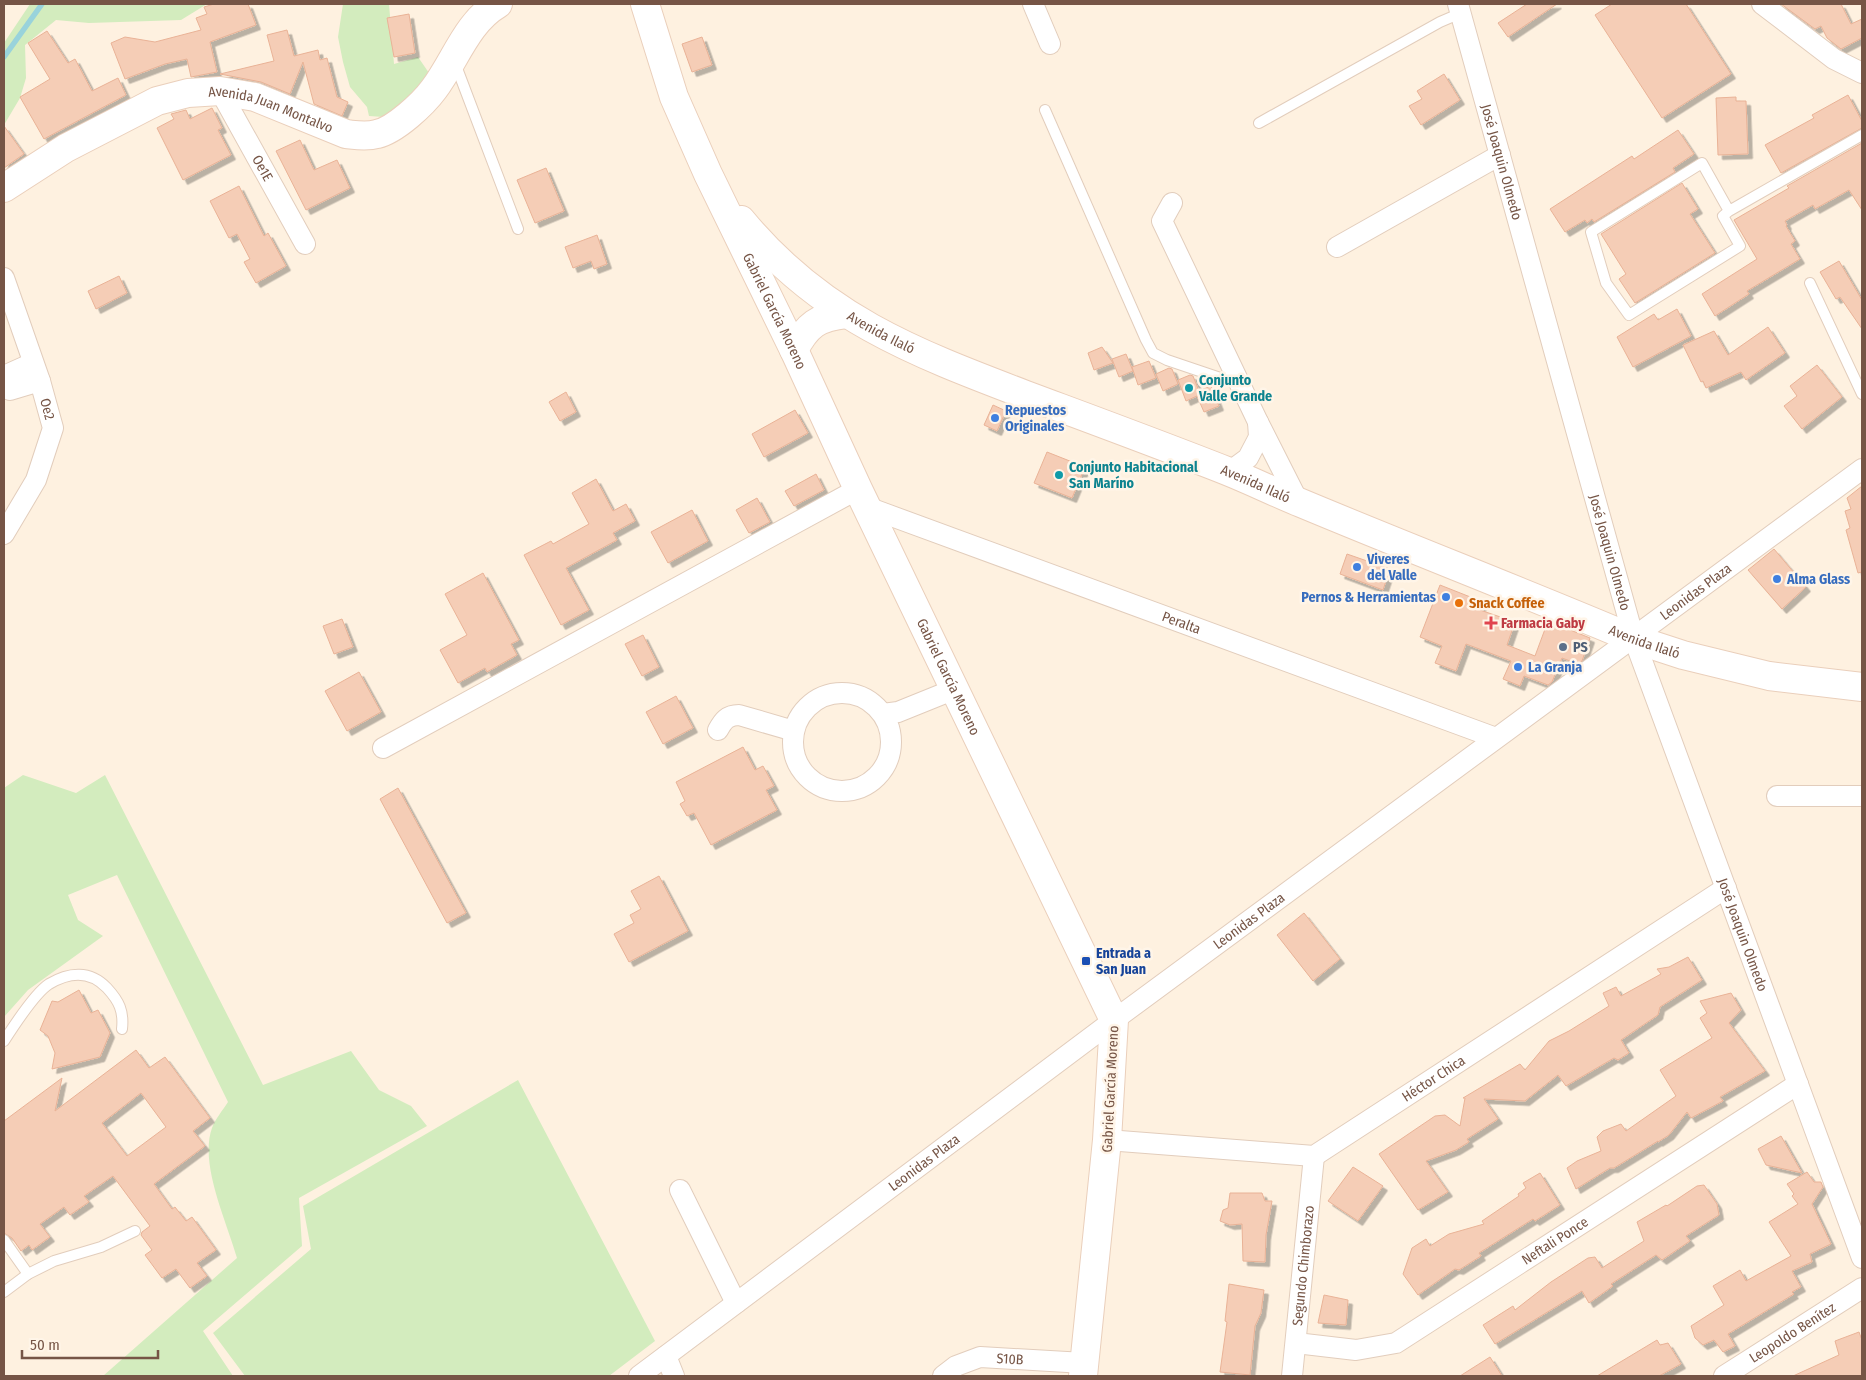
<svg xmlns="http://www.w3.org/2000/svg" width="1866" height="1380" font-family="'Fira Sans Condensed',sans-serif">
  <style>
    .green { fill: #d3ecbe }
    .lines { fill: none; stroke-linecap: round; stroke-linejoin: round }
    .stream { stroke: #99d3db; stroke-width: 5.5 }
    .building { fill: #f5cdb6; stroke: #e9b296; fill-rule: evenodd; filter: url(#shadow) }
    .lane-casing { stroke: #e2cdbc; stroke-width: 12 }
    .street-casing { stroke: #e2cdbc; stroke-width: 22 }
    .secondary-casing { stroke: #eacfbb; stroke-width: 30 }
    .lane { stroke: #fff; stroke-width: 10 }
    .street { stroke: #fff; stroke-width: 20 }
    .secondary { stroke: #fff; stroke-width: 28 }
    .culture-dot { fill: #0f9aa8; stroke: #fff5e8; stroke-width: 2 }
    .shop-dot { fill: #3f7fe0; stroke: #fff5e8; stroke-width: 2 }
    .food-dot { fill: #e8710a; stroke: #fff5e8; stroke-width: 2 }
    .health-dot { fill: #e0444e; stroke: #fff5e8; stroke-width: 2 }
    .service-dot { fill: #5c6f8a; stroke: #fff5e8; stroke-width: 2 }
    .transit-dot { fill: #1a4fb4; stroke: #fff5e8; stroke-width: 2 }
    .labels { text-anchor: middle; stroke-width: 5; stroke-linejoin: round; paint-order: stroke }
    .street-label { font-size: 14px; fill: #765546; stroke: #fff5e8 }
    .culture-label { font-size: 14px; font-weight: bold; fill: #0d838f; stroke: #fff5e8; text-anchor: start }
    .shop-label { font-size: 14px; font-weight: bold; fill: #366cbe; stroke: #fff5e8; text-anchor: start }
    .food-label { font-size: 14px; font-weight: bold; fill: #c56008; stroke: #fff5e8; text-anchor: start }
    .health-label { font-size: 14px; font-weight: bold; fill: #be3a42; stroke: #fff5e8; text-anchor: start }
    .service-label { font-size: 14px; font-weight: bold; fill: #4e5e75; stroke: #fff5e8; text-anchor: start }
    .transit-label { font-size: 14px; font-weight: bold; fill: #164399; stroke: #fff5e8; text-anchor: start }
  </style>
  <defs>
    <filter id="shadow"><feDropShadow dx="4.5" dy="4.5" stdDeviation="0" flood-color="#0004"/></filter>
  </defs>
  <rect width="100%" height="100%" fill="#fef1e0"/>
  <g class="green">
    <polygon points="30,4 207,4 181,20 89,23 56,20 25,45 26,78 20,98 4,125 4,43"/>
    <polygon points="343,4 389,4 394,64 418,57 429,73 415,95 384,117 369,116 367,107 350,87 343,62 338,37"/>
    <path d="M23,775l53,18 29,-18 158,310 88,-34 28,39 32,16 16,20 -128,72 3,48 -99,85 30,45h-130l134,-118c-10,-36 -38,-94 -25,-130 3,-9 11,-18 16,-26l-111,-227 -49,20 10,25 25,16 -75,54 -24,27v-229z"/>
    <polygon points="518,1080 655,1341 609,1376 245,1376 213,1333 311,1249 303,1206"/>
  </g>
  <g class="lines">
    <polyline class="stream" points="4,57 42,4"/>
  </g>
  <g class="building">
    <polygon points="214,4 248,4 256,25 210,42 217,72 191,77 187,59 165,64 125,79 111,43 125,37 155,42 201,30 196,18 207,14 204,7"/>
    <polygon points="1527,4 1557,4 1508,37 1498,23"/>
    <polygon points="1612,4 1686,4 1731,74 1662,118 1595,15"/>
    <polygon points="1781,4 1841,4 1851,24 1862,19 1862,38 1841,49 1827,38 1821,26 1815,29"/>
    <polygon points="409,14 415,53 394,57 387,18"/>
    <polygon points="287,30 294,56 318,50 320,60 327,58 337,97 348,102 342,116 314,104 303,62 290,94 261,82 220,74 274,61 267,35"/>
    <polygon points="47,31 68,63 75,59 92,91 118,78 126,95 44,139 20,97 50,79 28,43"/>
    <polygon points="702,37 712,65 692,72 682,44"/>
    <polygon points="1444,74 1460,100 1421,125 1409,106 1422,99 1417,91"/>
    <polygon points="1848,95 1862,121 1862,128 1781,173 1765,145 1814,118 1812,115"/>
    <polygon points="1736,97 1736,101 1746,101 1748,154 1718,155 1716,98"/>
    <polygon points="212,108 222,128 218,130 231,155 183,180 157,128 174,119 171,114 186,110 190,119"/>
    <polygon points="4,126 24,154 4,168"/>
    <polygon points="1678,130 1694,154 1673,168 1675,172 1594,222 1592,219 1587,223 1585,220 1565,232 1550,209 1632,156 1634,159"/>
    <polygon points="300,140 314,170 337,160 350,188 306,210 276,151"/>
    <polygon points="1862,143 1862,210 1849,190 1815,209 1813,205 1785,221 1787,225 1786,226 1795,241 1791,244 1800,259 1747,291 1749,294 1715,316 1702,294 1757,259 1734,220 1789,188 1787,186"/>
    <polygon points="546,168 564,211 535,223 517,180"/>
    <polygon points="1682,183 1698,209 1690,214 1715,253 1635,303 1619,279 1626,274 1601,234"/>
    <polygon points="239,186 264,236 268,233 286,266 256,283 244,262 250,259 237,234 229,238 210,201"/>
    <polygon points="597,235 607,264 594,269 591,261 573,268 565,247"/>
    <polygon points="1839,261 1862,300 1862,329 1840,297 1836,299 1820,272"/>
    <polygon points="119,276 127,293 96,309 88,291"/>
    <polygon points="1677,309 1691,336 1633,367 1617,337 1654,314 1658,320"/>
    <polygon points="1768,327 1785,353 1746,380 1741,372 1706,388 1703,381 1701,382 1683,345 1714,331 1728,355"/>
    <polygon points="1102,347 1113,363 1094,370 1088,353"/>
    <polygon points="1126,354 1133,371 1119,377 1112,359"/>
    <polygon points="1149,361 1156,378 1138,385 1132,367"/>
    <polygon points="1817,365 1842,397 1802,429 1784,406 1797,396 1790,386"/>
    <polygon points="1169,368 1172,369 1178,384 1163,391 1156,374"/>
    <polygon points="1190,375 1193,376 1199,391 1211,386 1219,406 1204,412 1197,396 1186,401 1178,380"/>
    <polygon points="566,392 576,412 560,421 549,402"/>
    <polygon points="993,405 1006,411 997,431 984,425"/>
    <polygon points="795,410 808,433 764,457 752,434"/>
    <polygon points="1047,452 1085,467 1072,498 1034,483"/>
    <polygon points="816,474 824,490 794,506 785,491"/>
    <polygon points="596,479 613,511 626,504 635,521 613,533 617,540 566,568 589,610 561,625 524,555 551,541 553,544 589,524 572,493"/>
    <polygon points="1862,486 1862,572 1858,573 1846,530 1850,528 1845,511 1851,509 1847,498"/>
    <polygon points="757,498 770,522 749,533 736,510"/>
    <polygon points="692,510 708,541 668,563 651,532"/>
    <polygon points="1774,549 1806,587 1782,609 1748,570"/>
    <polygon points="1347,554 1390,569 1383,590 1340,574"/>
    <polygon points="483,573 519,640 511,644 517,655 487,672 485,668 458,683 440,650 467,635 445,594"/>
    <polygon points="1440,585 1483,602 1480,610 1515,622 1507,645 1535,656 1548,621 1590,638 1582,661 1578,664 1562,658 1552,682 1548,685 1524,676 1520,686 1503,679 1511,661 1466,644 1456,671 1435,663 1442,646 1420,637"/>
    <polygon points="342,619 353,647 334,654 323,626"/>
    <polygon points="643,635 659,667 642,676 625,644"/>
    <polygon points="359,672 381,712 347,731 325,691"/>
    <polygon points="676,696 693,728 663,744 646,712"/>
    <polygon points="743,747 755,770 763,766 774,786 766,790 777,810 711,845 694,813 687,816 680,804 685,801 676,782"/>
    <polygon points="398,788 466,913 447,923 380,799"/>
    <polygon points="659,876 688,931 629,962 614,934 634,923 630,915 641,909 631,891"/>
    <polygon points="1304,913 1340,959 1313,981 1277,935"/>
    <polygon points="1688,957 1702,980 1660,1007 1658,1015 1621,1040 1629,1053 1618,1060 1614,1058 1566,1086 1558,1075 1525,1101 1484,1099 1498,1119 1467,1139 1469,1142 1456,1150 1426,1161 1448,1192 1418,1210 1379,1154 1435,1116 1445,1115 1460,1126 1465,1098 1463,1098 1520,1064 1525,1070 1549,1041 1569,1031 1609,1006 1603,993 1616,987 1621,996 1661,974 1657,969 1669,967"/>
    <polygon points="79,990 91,1013 98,1010 110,1033 100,1057 52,1069 55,1053 48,1036 40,1030 52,1001 58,1002"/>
    <polygon points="1731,993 1741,1010 1729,1023 1765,1071 1720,1097 1723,1101 1691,1118 1687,1112 1669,1135 1658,1142 1658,1141 1614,1168 1610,1168 1576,1189 1567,1168 1577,1161 1601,1151 1597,1137 1603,1131 1621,1124 1626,1131 1676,1096 1660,1070 1712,1038 1700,1018 1707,1013 1700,1001"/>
    <path d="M136,1050l13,18 16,-11 45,61 -17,13 12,15 -51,38 18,25 3,-2 11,14 6,-4 24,33 -19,13 10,13 -17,12 -14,-19 -14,9 -17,-23 7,-5 -11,-15 1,-3 8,-6 -37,-50 -29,20 5,6 -19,13 -6,-8 -24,17 10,13 -18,13 -3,-5 -8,6 -9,-13 -8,-5v-112l58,-43 -7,33zM141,1093l25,34 -39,29 -25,-33z"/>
    <polygon points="1781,1136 1802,1173 1766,1165 1758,1149"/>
    <polygon points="1353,1167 1383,1186 1358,1221 1328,1201"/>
    <polygon points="1807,1172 1814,1182 1821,1182 1823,1187 1812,1204 1831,1244 1810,1254 1812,1262 1792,1271 1801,1287 1792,1292 1794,1294 1728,1334 1735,1346 1723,1352 1714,1340 1703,1345 1695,1338 1691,1326 1724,1305 1713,1286 1740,1270 1746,1281 1791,1256 1769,1222 1798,1204 1792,1196 1794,1194 1787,1184"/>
    <polygon points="1540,1173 1560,1205 1535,1221 1533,1219 1479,1253 1481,1256 1459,1270 1455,1269 1418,1295 1403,1274 1412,1248 1426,1239 1430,1246 1449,1234 1484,1224 1482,1221 1519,1196 1518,1194 1526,1188 1523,1183"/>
    <polygon points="1704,1185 1717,1204 1719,1215 1686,1236 1690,1241 1662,1260 1656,1255 1611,1284 1613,1286 1589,1303 1582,1291 1495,1344 1483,1325 1513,1306 1515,1310 1551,1282 1588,1258 1595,1257 1602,1268 1644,1241 1637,1222 1666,1205 1667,1206 1697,1186"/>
    <polygon points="1230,1193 1262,1193 1265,1201 1272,1201 1266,1235 1265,1262 1243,1261 1242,1224 1230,1225 1220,1221 1223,1210 1228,1208"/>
    <polygon points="1229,1284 1264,1290 1261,1313 1255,1326 1250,1375 1220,1372 1227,1322 1225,1321"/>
    <polygon points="1324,1295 1348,1300 1346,1325 1318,1323"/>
    <polygon points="1859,1332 1862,1340 1862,1376 1793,1376 1839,1355 1835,1341"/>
    <polygon points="1657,1340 1660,1345 1668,1343 1681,1364 1659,1376 1597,1376"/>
    <polygon points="1490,1357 1502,1376 1460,1376"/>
  </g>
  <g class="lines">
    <g class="lane-casing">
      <g id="lane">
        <polyline points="455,63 518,229"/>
        <polyline points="1045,110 1146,340 1153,353 1167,360 1238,384"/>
        <polyline points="1259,123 1440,22 1461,13"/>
        <polyline points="1729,211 1702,163 1591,232 1606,283 1629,315 1740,246 1723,216 1729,211 1862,135"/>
        <polyline points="1810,283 1862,394"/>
        <path d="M4,1041c9,-14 31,-48 45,-57 20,-12 41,-14 58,4 12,13 17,23 15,41"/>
        <polyline points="4,1240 28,1274"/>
        <polyline points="4,1292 28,1274 54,1261 101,1247 135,1231"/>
      </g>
    </g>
    <g class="street-casing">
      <g id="street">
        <polyline points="1033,4 1050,44"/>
        <path id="s1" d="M1458,4l176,635 228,619"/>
        <polyline points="1762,4 1834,59 1862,73"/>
        <path id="s2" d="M220,91l85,153"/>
        <polyline points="1172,203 1162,221 1258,422 1299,503"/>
        <polyline points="1337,247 1500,155"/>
        <path id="s3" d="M4,278l36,103 13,47 -17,52 -32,54"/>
        <polyline points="4,376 33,363"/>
        <polyline points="4,387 10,390 40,381"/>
        <polyline points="1229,472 1248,458 1259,437 1258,422"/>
        <path id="s4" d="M867,507l629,231"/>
        <circle cx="842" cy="742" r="49"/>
        <polyline points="883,714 898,712 955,689"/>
        <path d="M718,730c5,-9 9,-15 21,-15l55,16"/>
        <polyline points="383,748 858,489"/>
        <polyline points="1777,796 1862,796"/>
        <path id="s5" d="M1107,1140l207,16 412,-268"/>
        <polyline points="680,1190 736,1303"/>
        <path id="s6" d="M1296,1343l60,7 40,-7 402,-259"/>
        <polyline points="666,1356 674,1376"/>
        <path id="s7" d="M639,1376l475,-356 748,-551"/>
        <path id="s8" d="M943,1376l13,-10 24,-9 104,6"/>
        <path id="s9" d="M1292,1376l22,-220"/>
        <path id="s10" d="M1724,1376l138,-88"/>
      </g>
    </g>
    <g class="secondary-casing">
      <g id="secondary">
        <path id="s11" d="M645,4l29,93 34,77 86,176 64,139 256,531 -7,120 -24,236"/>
        <path id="s12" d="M4,188l62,-40 91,-47 31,-8 32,-2 35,6 91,37c10,1 20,3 31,0 18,-4 46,-30 57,-45 21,-28 33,-67 64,-85"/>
        <path id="s13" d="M741,220c80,97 172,132 285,175 67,25 135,50 201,76 25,10 49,22 74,32 110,46 222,89 333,136l49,16 86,21 93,11"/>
        <path d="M794,350c13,-25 24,-33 52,-36"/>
      </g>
    </g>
    <use href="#lane" class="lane"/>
    <use href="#street" class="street"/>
    <use href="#secondary" class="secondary"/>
  </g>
  <g class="culture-dot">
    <circle cx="1189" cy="388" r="5"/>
    <circle cx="1059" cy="475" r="5"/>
  </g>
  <g class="shop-dot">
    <circle cx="995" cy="418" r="5"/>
    <circle cx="1357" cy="567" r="5"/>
    <circle cx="1777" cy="579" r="5"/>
    <circle cx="1446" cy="597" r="5"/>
    <circle cx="1518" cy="667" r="5"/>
  </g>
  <circle class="food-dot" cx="1459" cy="603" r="5"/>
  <path class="health-dot" d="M1488.5 615.5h5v5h5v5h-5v5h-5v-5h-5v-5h5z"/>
  <circle class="service-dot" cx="1563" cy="647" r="5"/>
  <rect class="transit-dot" x="1081" y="956" width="10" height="10" rx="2.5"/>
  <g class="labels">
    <g class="street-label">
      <text dy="5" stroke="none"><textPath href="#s12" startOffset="294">Avenida Juan Montalvo</textPath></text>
      <text dy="5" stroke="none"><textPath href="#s1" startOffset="164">José Joaquin Olmedo</textPath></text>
      <text dy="5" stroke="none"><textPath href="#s2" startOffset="88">Oe1E</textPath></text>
      <text dy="5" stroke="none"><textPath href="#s11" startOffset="334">Gabriel García Moreno</textPath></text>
      <text dy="5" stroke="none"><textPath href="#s13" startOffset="181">Avenida Ilaló</textPath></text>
      <text dy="5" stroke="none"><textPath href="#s3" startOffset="138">Oe2</textPath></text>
      <text dy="5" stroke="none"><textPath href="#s13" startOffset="585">Avenida Ilaló</textPath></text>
      <text dy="5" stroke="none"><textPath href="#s1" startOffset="569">José Joaquin Olmedo</textPath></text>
      <text dy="5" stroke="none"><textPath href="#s7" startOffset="1316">Leonidas Plaza</textPath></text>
      <text dy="5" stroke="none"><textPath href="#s4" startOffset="335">Peralta</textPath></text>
      <text dy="5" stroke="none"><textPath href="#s13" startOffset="1005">Avenida Ilaló</textPath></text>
      <text dy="5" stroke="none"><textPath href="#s11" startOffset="739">Gabriel García Moreno</textPath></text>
      <text dy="5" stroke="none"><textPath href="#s7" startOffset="761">Leonidas Plaza</textPath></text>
      <text dy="5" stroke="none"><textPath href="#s1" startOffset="974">José Joaquin Olmedo</textPath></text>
      <text dy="5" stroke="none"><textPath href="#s5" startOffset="350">Héctor Chica</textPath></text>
      <text transform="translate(1110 1089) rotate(-87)" y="5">Gabriel García Moreno</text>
      <text dy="5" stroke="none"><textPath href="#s7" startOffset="356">Leonidas Plaza</textPath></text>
      <text dy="5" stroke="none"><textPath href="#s6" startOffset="290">Neftali Ponce</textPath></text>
      <text dy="5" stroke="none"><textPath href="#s9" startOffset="111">Segundo Chimborazo</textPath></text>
      <text dy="5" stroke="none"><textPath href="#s10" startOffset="81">Leopoldo Benítez</textPath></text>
      <text dy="5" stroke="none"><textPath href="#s8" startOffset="72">S10B</textPath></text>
    </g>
    <g class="culture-label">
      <text x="1199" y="385">Conjunto<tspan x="1199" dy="16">Valle Grande</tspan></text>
      <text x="1069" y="472">Conjunto Habitacional<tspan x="1069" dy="16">San Maríno</tspan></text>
    </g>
    <g class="shop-label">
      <text x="1005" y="415">Repuestos<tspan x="1005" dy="16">Originales</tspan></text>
      <text x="1367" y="564">Viveres<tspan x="1367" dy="16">del Valle</tspan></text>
      <text x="1787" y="584">Alma Glass</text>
      <text x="1436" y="602" text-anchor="end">Pernos &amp; Herramientas</text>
      <text x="1528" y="672">La Granja</text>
    </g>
    <g class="food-label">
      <text x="1469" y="608">Snack Coffee</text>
    </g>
    <g class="health-label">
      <text x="1501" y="628">Farmacia Gaby</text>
    </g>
    <g class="service-label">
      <text x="1573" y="652">PS</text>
    </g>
    <g class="transit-label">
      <text x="1096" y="958">Entrada a<tspan x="1096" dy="16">San Juan</tspan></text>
    </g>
  </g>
  <rect width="1866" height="1380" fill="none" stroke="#765546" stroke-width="10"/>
  <path d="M22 1350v8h136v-8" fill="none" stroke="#765546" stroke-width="2.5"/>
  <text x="30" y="1350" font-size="15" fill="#765546" stroke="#fff5e8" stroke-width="4" paint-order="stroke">50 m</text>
</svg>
